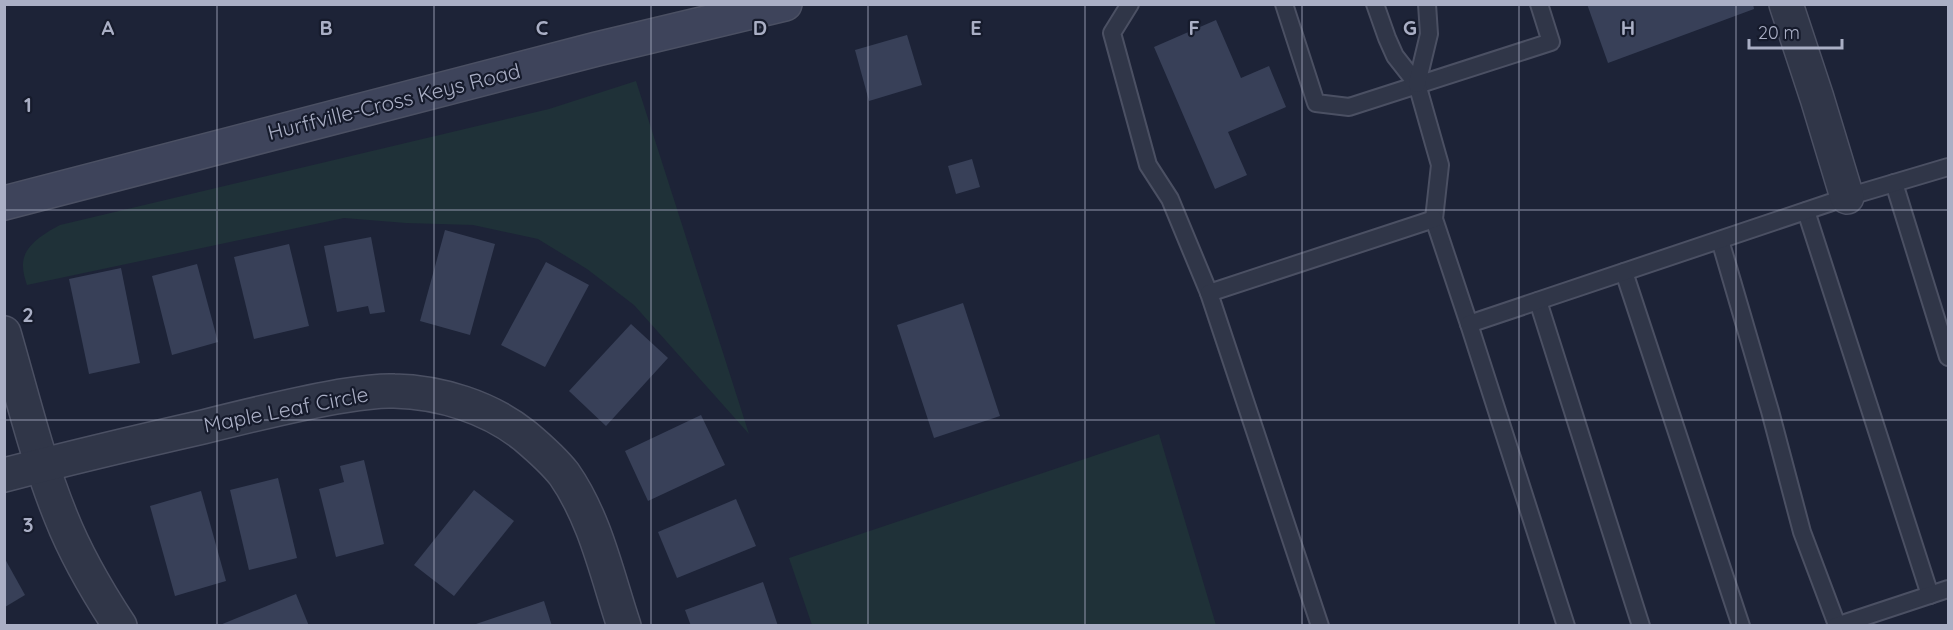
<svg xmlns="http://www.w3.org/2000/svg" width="1953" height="630" font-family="Quicksand,sans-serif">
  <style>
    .green { fill: #1f3138 }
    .building { fill: #384058 }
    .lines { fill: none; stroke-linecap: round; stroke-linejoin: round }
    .service-casing { stroke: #4b5063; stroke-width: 20 }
    .minor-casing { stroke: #4b5063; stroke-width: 36 }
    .secondary-casing { stroke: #4b5063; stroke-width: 36 }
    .service { stroke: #303648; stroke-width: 16 }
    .minor { stroke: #303648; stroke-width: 33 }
    .secondary { stroke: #3e445b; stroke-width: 33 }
    .grid { fill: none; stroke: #aaafc5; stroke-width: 1.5; stroke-opacity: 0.55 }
    .labels { text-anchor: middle; stroke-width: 4.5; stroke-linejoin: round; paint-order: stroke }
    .street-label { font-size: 21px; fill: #aaafc5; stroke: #161b2c }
    .grid-label { font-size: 20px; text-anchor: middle; font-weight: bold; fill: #aaafc5; stroke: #161b2c; stroke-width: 4.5; stroke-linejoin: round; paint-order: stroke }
  </style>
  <rect width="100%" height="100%" fill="#1d2337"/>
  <g class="green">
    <path d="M636,81l113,353 -115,-129 -47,-36 -49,-30 -65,-14 -67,-2 -62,-5 -317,67c-2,-6 -4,-12 -4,-19 -1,-20 22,-33 37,-41l489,-116z"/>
    <polygon points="1159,434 1216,625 812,625 789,558"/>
  </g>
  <g class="building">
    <polygon points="1587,4 1753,4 1754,9 1608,63"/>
    <polygon points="1216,20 1241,78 1269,66 1286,107 1228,132 1247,175 1215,189 1154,47"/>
    <polygon points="907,35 922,85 869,101 855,50"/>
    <polygon points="972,159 980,187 956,194 948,166"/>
    <polygon points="445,230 495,244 470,335 420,321"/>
    <polygon points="371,237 385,312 370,314 368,306 337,312 324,246"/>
    <polygon points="289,244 309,326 254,339 234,257"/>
    <polygon points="546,262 589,285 545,367 501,345"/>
    <polygon points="197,264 218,342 172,355 152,276"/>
    <polygon points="121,268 140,363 89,374 69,279"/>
    <polygon points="963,303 1000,416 934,438 897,325"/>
    <polygon points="631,324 668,358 606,426 569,391"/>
    <polygon points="701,415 725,465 648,501 625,451"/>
    <polygon points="364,460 384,544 336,557 319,489 344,482 340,466"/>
    <polygon points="278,478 297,558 249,570 230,490"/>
    <polygon points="474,490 514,521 454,596 414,565"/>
    <polygon points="201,491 226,581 175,596 150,506"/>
    <polygon points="736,499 756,546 677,578 658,532"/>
    <polygon points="5,559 25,595 5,607"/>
    <polygon points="763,582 778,626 691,626 685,610"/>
    <polygon points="296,594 309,626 220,626 220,625"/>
    <polygon points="544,601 552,626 473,626 473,625"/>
  </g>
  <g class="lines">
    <g class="service-casing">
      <g id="service">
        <polyline points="1130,4 1112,33 1148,165 1170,199 1209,293"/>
        <polyline points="1284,4 1316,103 1349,107 1551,42 1539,4"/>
        <polyline points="1375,4 1387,38 1395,56 1417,84 1440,165 1434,219 1469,324"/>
        <polyline points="1417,84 1429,34 1427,4"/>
        <polyline points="1894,183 1948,357"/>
        <polyline points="1806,211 1930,595"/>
        <polyline points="1720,240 1770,411 1802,532 1837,625"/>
        <polyline points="1624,272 1741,626"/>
        <polyline points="1538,301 1641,626"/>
        <polyline points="1320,626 1209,293 1434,219"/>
        <polyline points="1566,626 1469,324 1847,197 1948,167"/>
        <polyline points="1836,626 1948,589"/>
      </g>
    </g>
    <g class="minor-casing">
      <g id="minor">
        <polyline points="1786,4 1817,98 1847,197"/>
        <path d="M4,333c18,62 33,125 57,184 15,38 36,74 59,109"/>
        <path d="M4,475c66,-17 133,-33 199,-48 44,-11 88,-22 133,-30 19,-3 39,-7 58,-6 46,1 95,16 131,45 13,11 28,24 39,38 31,44 43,101 60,152"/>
      </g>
    </g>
    <g class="secondary-casing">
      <polyline id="secondary" points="4,203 597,49 785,4"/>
    </g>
    <use href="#service" class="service"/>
    <use href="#minor" class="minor"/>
    <use href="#secondary" class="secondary"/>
  </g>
  <path class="grid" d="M217,4v622M434,4v622M651,4v622M868,4v622M1085,4v622M1302,4v622M1519,4v622M1736,4v622M4,210h1944M4,420h1944"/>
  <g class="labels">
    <g class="street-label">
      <text transform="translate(394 102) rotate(-14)" y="7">Hurffville-Cross Keys Road</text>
      <text transform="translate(286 410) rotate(-11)" y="7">Maple Leaf Circle</text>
    </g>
  </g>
  <g class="grid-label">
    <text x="108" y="35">A</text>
    <text x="326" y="35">B</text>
    <text x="542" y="35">C</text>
    <text x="760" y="35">D</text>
    <text x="976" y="35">E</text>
    <text x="1194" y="35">F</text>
    <text x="1410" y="35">G</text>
    <text x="1628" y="35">H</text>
    <text x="28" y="112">1</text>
    <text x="28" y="322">2</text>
    <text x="28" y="532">3</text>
  </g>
  <rect width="1953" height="630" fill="none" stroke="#aaafc5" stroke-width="12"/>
  <path d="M1749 39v9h93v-9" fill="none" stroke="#aaafc5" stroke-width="3"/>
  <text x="1758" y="39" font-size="18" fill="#aaafc5" stroke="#161b2c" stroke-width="4.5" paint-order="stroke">20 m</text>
</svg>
